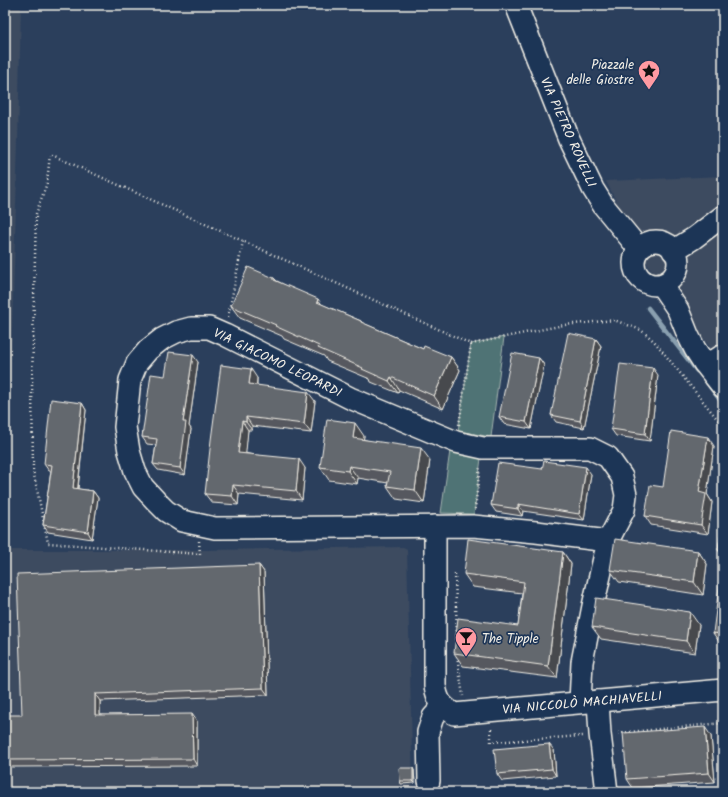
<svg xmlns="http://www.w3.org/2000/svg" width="728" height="797" font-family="Kalam,sans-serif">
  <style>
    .built { fill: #3c4b61 }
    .green { fill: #4f7374; stroke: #a2b2ae }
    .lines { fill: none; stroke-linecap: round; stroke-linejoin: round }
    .stream { stroke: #8aa0b0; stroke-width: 4.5 }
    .minor-casing { stroke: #f4f1e8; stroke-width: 24 }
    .path { stroke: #f4f1e8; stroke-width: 2.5; stroke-dasharray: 1 3; stroke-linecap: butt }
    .minor { stroke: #1d3557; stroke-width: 21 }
    .wall { fill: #56595f; stroke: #f4f1e8 }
    .shaded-wall { fill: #46484d; stroke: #f4f1e8 }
    .building { fill: #64676e; stroke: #f4f1e8 }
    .labels { text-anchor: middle; stroke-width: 3.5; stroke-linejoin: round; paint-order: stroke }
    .poi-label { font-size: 13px; fill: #f4f1e8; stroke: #1d3557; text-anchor: end }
    .street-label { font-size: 13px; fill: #f4f1e8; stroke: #1d3557 }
  </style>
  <rect width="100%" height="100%" fill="#2b3f5c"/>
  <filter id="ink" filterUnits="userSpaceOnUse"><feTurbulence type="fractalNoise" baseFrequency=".025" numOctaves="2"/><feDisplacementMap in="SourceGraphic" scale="8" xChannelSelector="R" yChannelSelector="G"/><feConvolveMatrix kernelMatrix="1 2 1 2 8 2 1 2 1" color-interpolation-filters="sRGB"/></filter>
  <g filter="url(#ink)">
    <g class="built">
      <polygon points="5,5 21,5 18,142 5,550 206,550 403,547 407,549 413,792 5,792"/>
      <polygon points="723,176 723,364 649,267 606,181"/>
    </g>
    <g class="green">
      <polygon points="504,337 491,437 458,431 471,344"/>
      <polygon points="450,451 481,458 474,514 441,513"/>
    </g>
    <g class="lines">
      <g class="stream">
        <polyline points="648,308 697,371"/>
        <polyline points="707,383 723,404"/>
      </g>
      <g class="minor-casing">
        <g id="minor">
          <polyline points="516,5 569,139 593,189 603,205 639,249"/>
          <circle cx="656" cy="263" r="22"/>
          <polyline points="673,251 694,238 723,216"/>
          <polyline points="661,285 678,310 688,335 695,349 704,363 723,387"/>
          <polyline points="704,363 717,359 723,355"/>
          <path d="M435,526v160c3,16 6,19 19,28l269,-24"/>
          <polyline points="598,701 600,734 607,792"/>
          <polyline points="580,702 582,662 593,606 608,541 536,532 473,526 215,528 182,521 166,511 156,501 143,487 135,471 129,451 125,427 130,380 137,363 148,350 162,339 176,332 191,328 209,328 225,335 350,398 456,442 483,448 590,448 608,457 622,477 626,495 624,510 608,541"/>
          <polyline points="429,781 428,732 433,717 443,706"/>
        </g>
      </g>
      <g class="path">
        <polyline points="228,317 243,241"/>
        <polyline points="459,425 471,344"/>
        <polyline points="475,509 480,466"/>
        <polyline points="199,541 200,554 48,543 33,470 32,383 36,214 47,183 50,154 471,344 564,325 614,320 641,330 654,341 723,426"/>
        <polyline points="455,574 457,637"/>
        <polyline points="457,656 463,696"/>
        <polyline points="491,729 491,742 583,736"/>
        <polyline points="618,733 723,723"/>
      </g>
      <use href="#minor" class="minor"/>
    </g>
    <g class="wall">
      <polygon points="274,278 277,281 321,304 361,321 363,323 423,349 451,357 460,370 443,409 399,390 398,393 371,382 370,379 327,361 324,356 284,339 282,336 240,318 231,306"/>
      <polygon points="596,339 601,346 584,428 556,422 551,415"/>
      <polygon points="539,358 544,365 531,429 504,424 499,417"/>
      <polygon points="198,362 189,426 191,429 185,475 158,470 153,464 156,445 147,444 142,437"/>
      <polygon points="658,375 650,441 616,436 611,429"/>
      <polygon points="257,378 257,385 315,401 311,433 252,426 252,430 248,430 245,453 305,468 302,500 239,494 238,505 212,503 205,494"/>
      <polygon points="82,403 86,410 78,489 93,491 98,498 92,539 48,532 43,525 51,471 49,471 44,464"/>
      <polygon points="364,436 363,439 430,460 424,503 396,499 387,486 388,483 358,478 357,484 329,480 320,467"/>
      <polygon points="714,446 707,494 712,502 708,534 651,525 645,516 663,487"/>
      <polygon points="542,469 591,474 584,520 523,511 522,516 496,512 491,505"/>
      <polygon points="723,519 723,634 723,557 718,550"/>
      <polygon points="698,551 707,564 703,595 619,582 610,570"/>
      <polygon points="563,552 571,564 557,678 463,666 454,653 518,626 522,593 473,587 464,574"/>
      <polygon points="259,565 264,572 268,695 100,701 100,715 197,721 197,766 11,767 6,760 22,715"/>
      <polygon points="699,625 695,653 601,639 592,627"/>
      <polygon points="713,633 723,634 723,646 722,646"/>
      <polygon points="711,736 715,782 633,788 627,779"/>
      <polygon points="554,750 556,776 502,781 497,774"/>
      <polygon points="414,770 415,783 401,784 400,781"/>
    </g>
    <g class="shaded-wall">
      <polygon points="318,299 327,312 317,302"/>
      <polygon points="596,339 601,346 584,428 580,421"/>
      <polygon points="193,355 198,362 189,426 191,429 185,475 180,468 183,422"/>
      <polygon points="451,357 460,370 443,409 434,396"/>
      <polygon points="539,358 544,365 531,429 526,422"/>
      <polygon points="653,368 658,375 650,441 645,434"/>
      <polygon points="251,369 257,378 256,393 249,384"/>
      <polygon points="391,377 399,390 398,393 389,381"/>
      <polygon points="308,392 315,401 311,433 304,424"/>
      <polygon points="82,403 86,410 77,495 73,488"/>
      <polygon points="246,417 252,426 252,430 246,422"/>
      <polygon points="242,421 248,430 245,462 238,453"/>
      <polygon points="355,423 364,436 362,450 353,438"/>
      <polygon points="708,437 714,446 707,494 712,502 708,534 701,525 699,492"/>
      <polygon points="421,448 430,460 424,503 415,490"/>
      <polygon points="299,459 305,468 302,500 296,491"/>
      <polygon points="349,466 358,478 357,484 348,471"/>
      <polygon points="586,467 591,474 584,520 579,514"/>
      <polygon points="233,485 239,494 238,505 232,496"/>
      <polygon points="93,491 98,498 92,539 88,532"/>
      <polygon points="518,504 523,511 522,516 518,509"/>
      <polygon points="698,551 707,564 703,595 694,582"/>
      <polygon points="563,552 571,564 557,678 548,666"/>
      <polygon points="259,565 264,572 268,695 263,688"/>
      <polygon points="690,612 699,625 695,653 686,641"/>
      <polygon points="95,694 100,701 100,721 95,715"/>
      <polygon points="192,714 197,721 197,766 193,759"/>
      <polygon points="705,727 711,736 715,782 709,773"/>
      <polygon points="549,744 554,750 556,776 552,769"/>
      <polygon points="413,768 414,770 415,783 413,781"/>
    </g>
    <g class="building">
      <polygon points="248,267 274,278 274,280 318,299 317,302 361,321 361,322 423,349 424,346 451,357 434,396 391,377 389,381 362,369 363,368 318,348 319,346 275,326 276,325 231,306"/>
      <polygon points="568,333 596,339 580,421 551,415"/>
      <polygon points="169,352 193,355 183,422 186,422 180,468 153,464 157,439 142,437 151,374 165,376"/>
      <polygon points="512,353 539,358 526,422 499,417"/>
      <polygon points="620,364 653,368 645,434 611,429"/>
      <polygon points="221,365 251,369 249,384 308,392 304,424 246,417 246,422 242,421 238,453 299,459 296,491 233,485 232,496 205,494 211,440"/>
      <polygon points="51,399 82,403 73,488 93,491 88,532 43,525 52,465 44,464"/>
      <polygon points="327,419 355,423 353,438 421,448 415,490 387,486 390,472 349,466 348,471 320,467"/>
      <polygon points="671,431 708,437 699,492 706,494 701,525 645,516 650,485 663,487"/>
      <polygon points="544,461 586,467 579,514 518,504 518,509 491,505 498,463 542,469"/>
      <polygon points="723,519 723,551 718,550"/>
      <polygon points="468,539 563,552 548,666 454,653 458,618 518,626 524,582 464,574"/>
      <polygon points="615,539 698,551 694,582 610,570"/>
      <polygon points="723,556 723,634 713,633"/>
      <polygon points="259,565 263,688 95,694 95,715 192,714 193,759 6,760 6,715 22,715 17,574"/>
      <polygon points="596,598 690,612 686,641 592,627"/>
      <polygon points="705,727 709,773 627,779 623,733"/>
      <polygon points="549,744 552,769 497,774 494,749"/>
      <polygon points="399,768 413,768 413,781 400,781"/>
    </g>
  </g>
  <defs>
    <g id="sight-pin" transform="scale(1.15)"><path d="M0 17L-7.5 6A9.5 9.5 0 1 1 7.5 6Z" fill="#ff9aa2" stroke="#1d3557"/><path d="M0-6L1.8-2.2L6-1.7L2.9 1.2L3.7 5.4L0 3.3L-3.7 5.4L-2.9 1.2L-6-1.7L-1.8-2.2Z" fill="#111"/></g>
    <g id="bar-pin" transform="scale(1.15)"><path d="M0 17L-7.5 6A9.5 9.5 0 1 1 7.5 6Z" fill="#ff9aa2" stroke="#1d3557"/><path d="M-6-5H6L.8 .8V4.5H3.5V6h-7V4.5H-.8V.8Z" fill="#111"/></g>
  </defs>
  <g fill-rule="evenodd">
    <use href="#sight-pin" x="649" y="71"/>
    <use href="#bar-pin" x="466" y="638"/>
  </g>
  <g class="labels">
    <g class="poi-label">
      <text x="634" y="69">Piazzale<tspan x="634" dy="15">delle Giostre</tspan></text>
      <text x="482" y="643" text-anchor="start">The Tipple</text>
    </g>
    <g class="street-label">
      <text transform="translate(569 132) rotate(66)" y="5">VIA PIETRO ROVELLI</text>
      <text transform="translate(278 362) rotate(26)" y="5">VIA GIACOMO LEOPARDI</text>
      <text transform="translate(582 702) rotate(-5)" y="5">VIA NICCOLÒ MACHIAVELLI</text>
    </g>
  </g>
  <rect width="728" height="797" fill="none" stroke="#1d3557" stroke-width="20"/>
  <rect x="10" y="10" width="708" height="777" fill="none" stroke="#f4f1e8" stroke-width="1.5" filter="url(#ink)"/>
</svg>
